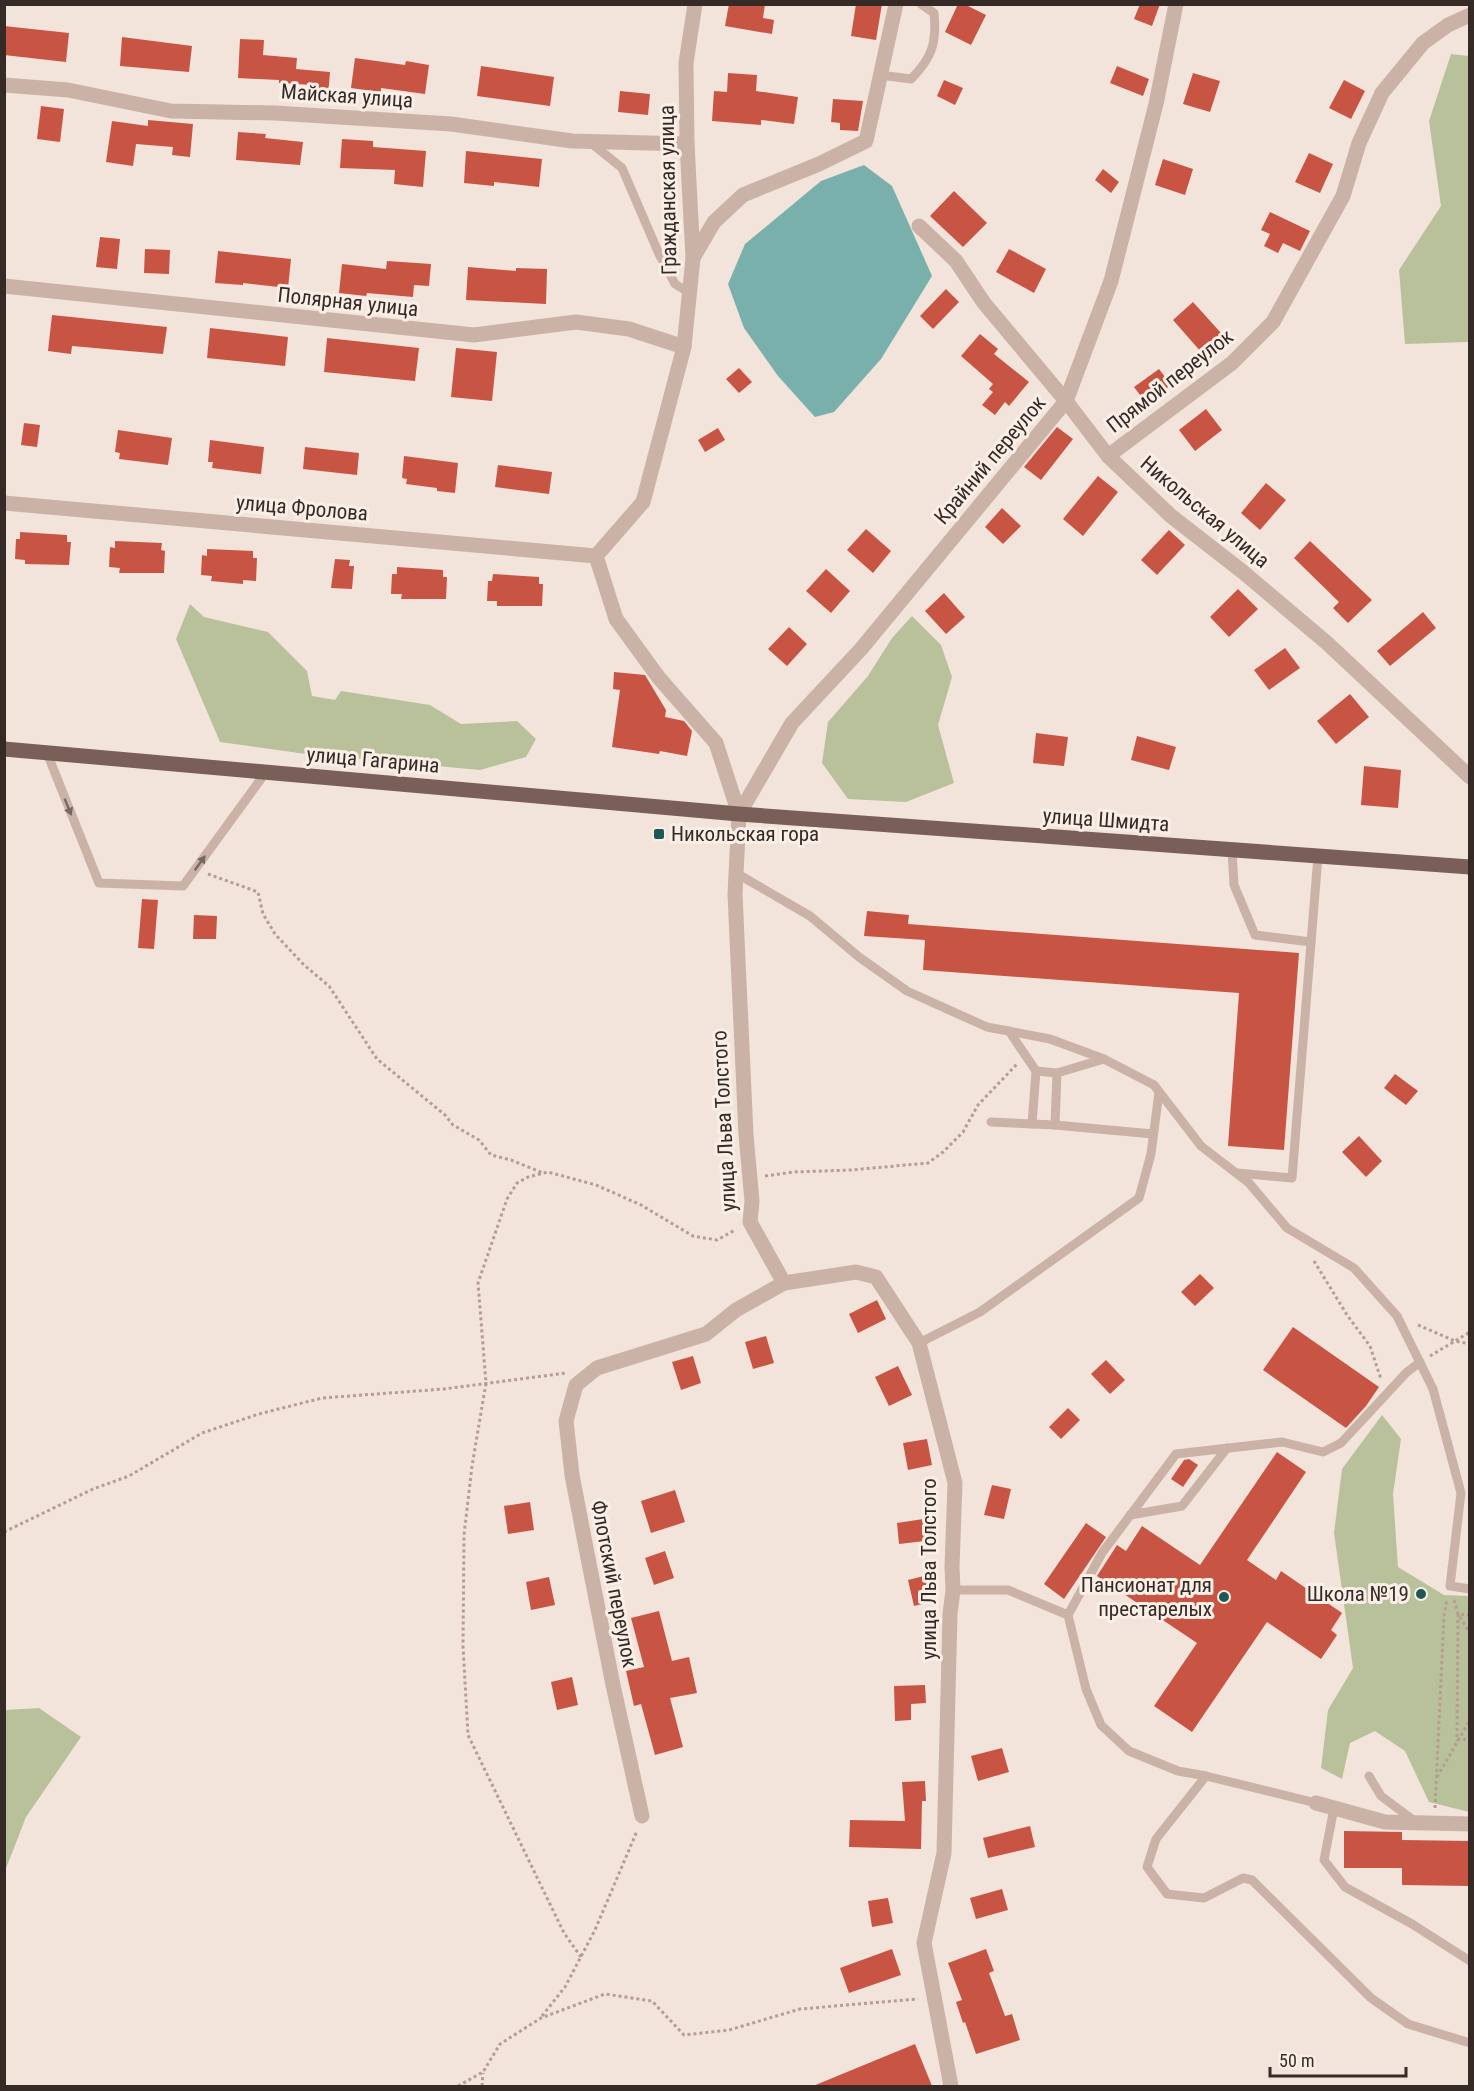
<svg xmlns="http://www.w3.org/2000/svg" width="1474" height="2091" font-family="'Roboto Condensed',sans-serif">
  <style>
    .green { fill: #b9c19a }
    .water { fill: #79b0ac }
    .building { fill: #c85443 }
    .lines { fill: none; stroke-linecap: round; stroke-linejoin: round }
    .path { stroke: #b69c91; stroke-width: 3; stroke-dasharray: 3 3; stroke-linecap: butt }
    .service { stroke: #cab3a6; stroke-width: 9 }
    .minor { stroke: #cab3a6; stroke-width: 15 }
    .primary { stroke: #795f58; stroke-width: 15 }
    .oneway { fill: #796860 }
    .poi-dot { fill: #1c5856; stroke: #faefe7; stroke-width: 2 }
    .labels { text-anchor: middle; stroke-width: 6; stroke-linejoin: round; paint-order: stroke }
    .street-label { font-size: 21px; fill: #362a27; stroke: #faefe7 }
    .poi-label { font-size: 21px; fill: #362a27; stroke: #faefe7; text-anchor: end }
  </style>
  <rect width="100%" height="100%" fill="#f2e4db"/>
  <g class="green">
    <polygon points="1451,54 1469,56 1469,342 1405,344 1399,270 1441,206 1429,121"/>
    <polygon points="190,604 204,617 268,632 307,671 312,696 335,700 341,691 430,705 461,724 517,721 536,739 526,757 480,770 306,754 220,742 176,639"/>
    <polygon points="912,616 941,645 952,677 938,725 954,783 906,802 848,799 822,763 828,722 868,676 892,638"/>
    <polygon points="1382,1415 1401,1439 1393,1494 1398,1567 1444,1595 1469,1596 1469,1812 1429,1802 1405,1751 1375,1731 1350,1743 1342,1779 1321,1768 1328,1710 1353,1668 1334,1533 1342,1469"/>
    <polygon points="39,1708 81,1737 26,1817 5,1871 5,1710"/>
  </g>
  <polygon class="water" points="864,165 892,186 932,276 881,359 834,412 815,417 778,376 744,328 728,284 745,244 821,181"/>
  <g class="building">
    <polygon points="729,4 765,4 763,18 774,20 772,34 725,26"/>
    <polygon points="856,4 882,4 876,40 851,36"/>
    <polygon points="958,4 964,4 986,15 971,45 945,32"/>
    <polygon points="1140,4 1160,4 1152,26 1134,19"/>
    <polygon points="4,26 69,33 66,62 4,55"/>
    <polygon points="122,37 192,46 189,72 120,66"/>
    <polygon points="240,39 264,40 263,55 297,58 296,69 330,72 328,96 313,95 313,85 279,83 279,80 238,78"/>
    <polygon points="355,58 405,65 406,61 429,65 425,94 381,88 381,92 351,88"/>
    <polygon points="481,66 554,77 550,106 477,96"/>
    <polygon points="1117,66 1149,79 1143,96 1110,83"/>
    <polygon points="728,73 757,75 756,91 798,97 794,124 761,120 761,125 712,121 714,91 727,92"/>
    <polygon points="1193,73 1220,81 1210,112 1183,104"/>
    <polygon points="944,80 963,88 955,105 937,96"/>
    <polygon points="1344,80 1365,91 1351,119 1329,108"/>
    <polygon points="620,91 650,94 648,115 618,112"/>
    <polygon points="833,99 863,101 858,131 840,130 840,123 831,122"/>
    <polygon points="41,106 64,109 60,142 37,139"/>
    <polygon points="148,120 193,124 190,157 172,155 173,147 136,144 133,166 106,162 112,121 148,126"/>
    <polygon points="238,132 266,134 265,138 303,142 300,165 236,160"/>
    <polygon points="342,139 373,141 373,147 426,151 423,187 394,184 395,170 340,168"/>
    <polygon points="466,151 542,159 539,187 494,182 494,186 464,183"/>
    <polygon points="1309,153 1333,164 1320,193 1295,182"/>
    <polygon points="1163,159 1193,169 1185,195 1155,185"/>
    <polygon points="1103,169 1119,182 1111,193 1095,180"/>
    <polygon points="954,191 987,223 963,247 930,216"/>
    <polygon points="1270,212 1310,231 1300,251 1283,243 1278,253 1264,246 1270,234 1261,230"/>
    <polygon points="100,237 120,239 117,269 96,267"/>
    <polygon points="145,249 170,250 169,274 144,273"/>
    <polygon points="1009,249 1046,269 1034,293 996,272"/>
    <polygon points="218,251 291,259 288,288 243,283 243,285 215,283"/>
    <polygon points="387,261 431,264 429,286 414,285 413,297 367,293 366,296 339,293 342,264 386,269"/>
    <polygon points="468,267 516,271 516,268 547,269 546,304 466,300"/>
    <polygon points="946,289 959,302 933,329 920,316"/>
    <polygon points="1193,302 1230,343 1209,361 1173,320"/>
    <polygon points="52,315 167,327 163,354 72,346 71,354 48,351"/>
    <polygon points="210,328 288,337 285,366 207,358"/>
    <polygon points="980,334 998,349 994,354 1029,382 1009,406 1005,402 995,415 982,405 993,392 989,389 993,384 961,356"/>
    <polygon points="327,338 419,348 415,381 324,372"/>
    <polygon points="456,348 497,352 492,401 451,397"/>
    <polygon points="739,368 752,382 739,393 726,379"/>
    <polygon points="1159,369 1171,385 1146,403 1134,387"/>
    <polygon points="1206,409 1222,430 1195,451 1179,430"/>
    <polygon points="24,423 40,425 37,447 21,445"/>
    <polygon points="1057,427 1073,439 1041,480 1024,467"/>
    <polygon points="718,428 725,440 705,452 698,440"/>
    <polygon points="118,430 172,438 168,465 119,459 120,453 115,452"/>
    <polygon points="210,440 264,447 261,474 212,468 213,462 208,462"/>
    <polygon points="305,447 359,453 357,475 303,469"/>
    <polygon points="404,456 458,463 455,493 437,491 437,488 406,484 407,479 402,478"/>
    <polygon points="498,465 552,472 549,494 495,487"/>
    <polygon points="1098,476 1118,492 1083,536 1063,519"/>
    <polygon points="1266,483 1286,500 1260,530 1241,513"/>
    <polygon points="1002,508 1021,526 1003,544 985,527"/>
    <polygon points="866,529 891,551 873,573 847,550"/>
    <polygon points="1169,530 1185,545 1157,575 1141,560"/>
    <polygon points="20,532 67,535 67,542 71,542 69,565 25,564 25,560 15,559 16,539 20,539"/>
    <polygon points="115,541 162,543 161,550 165,551 164,573 119,573 120,568 109,567 110,547 115,548"/>
    <polygon points="1310,541 1372,600 1348,623 1333,608 1339,602 1294,558"/>
    <polygon points="207,549 253,551 253,558 257,558 256,581 243,580 243,584 211,581 212,576 201,575 202,555 207,556"/>
    <polygon points="335,559 350,560 349,566 354,566 352,589 331,588"/>
    <polygon points="397,567 443,570 443,577 447,577 446,599 401,599 402,594 391,594 392,574 397,574"/>
    <polygon points="826,569 850,591 831,613 806,591"/>
    <polygon points="493,574 539,577 539,584 543,584 542,606 497,606 497,601 487,601 488,581 492,581"/>
    <polygon points="1238,589 1258,609 1229,637 1210,617"/>
    <polygon points="944,593 965,617 946,634 925,611"/>
    <polygon points="1423,612 1436,628 1390,666 1377,651"/>
    <polygon points="789,627 807,644 787,666 768,649"/>
    <polygon points="1285,648 1300,668 1269,690 1254,670"/>
    <polygon points="614,672 645,675 666,710 665,717 684,721 692,731 687,756 660,751 659,754 612,747 620,690 613,689"/>
    <polygon points="1350,694 1369,717 1336,744 1317,721"/>
    <polygon points="1036,733 1068,737 1064,766 1033,763"/>
    <polygon points="1137,736 1176,747 1169,770 1131,760"/>
    <polygon points="1364,766 1401,770 1398,808 1361,805"/>
    <polygon points="142,899 158,900 154,949 138,948"/>
    <polygon points="867,911 909,915 908,924 1299,953 1284,1150 1228,1146 1239,993 923,970 925,940 864,936"/>
    <polygon points="194,915 217,916 216,939 193,939"/>
    <polygon points="1395,1074 1418,1091 1406,1105 1384,1088"/>
    <polygon points="1359,1136 1382,1161 1366,1177 1342,1152"/>
    <polygon points="1200,1274 1214,1288 1195,1306 1181,1292"/>
    <polygon points="877,1300 886,1319 858,1333 849,1314"/>
    <polygon points="1293,1327 1379,1387 1366,1406 1346,1428 1263,1370"/>
    <polygon points="766,1336 774,1363 753,1369 745,1342"/>
    <polygon points="693,1356 701,1383 681,1390 672,1362"/>
    <polygon points="1106,1360 1125,1380 1110,1394 1091,1374"/>
    <polygon points="898,1366 912,1395 889,1406 875,1377"/>
    <polygon points="1068,1408 1080,1420 1061,1439 1049,1427"/>
    <polygon points="927,1439 932,1465 908,1470 903,1443"/>
    <polygon points="1277,1452 1306,1472 1247,1560 1276,1580 1281,1571 1342,1613 1331,1630 1337,1635 1321,1659 1267,1622 1192,1732 1154,1706 1197,1643 1097,1576 1117,1545 1126,1551 1142,1526 1200,1565"/>
    <polygon points="1189,1459 1198,1465 1183,1487 1171,1479 1184,1460"/>
    <polygon points="992,1485 1011,1489 1004,1519 984,1515"/>
    <polygon points="675,1490 685,1522 651,1533 641,1501"/>
    <polygon points="530,1502 534,1530 508,1534 504,1506"/>
    <polygon points="930,1518 933,1540 899,1544 897,1523"/>
    <polygon points="1086,1523 1106,1537 1064,1599 1044,1584"/>
    <polygon points="665,1551 674,1578 654,1585 645,1558"/>
    <polygon points="928,1575 934,1601 914,1606 908,1580"/>
    <polygon points="549,1577 555,1605 531,1610 526,1582"/>
    <polygon points="659,1611 672,1661 689,1657 697,1693 670,1698 683,1747 655,1755 641,1704 634,1706 626,1671 644,1667 631,1618"/>
    <polygon points="572,1677 578,1705 557,1710 551,1682"/>
    <polygon points="925,1685 926,1703 911,1704 911,1720 895,1721 894,1686"/>
    <polygon points="1002,1748 1009,1772 978,1781 971,1756"/>
    <polygon points="925,1781 926,1801 922,1801 921,1849 849,1847 850,1820 905,1821 902,1782"/>
    <polygon points="1030,1826 1035,1847 988,1858 983,1838"/>
    <polygon points="1344,1831 1402,1832 1402,1840 1470,1841 1470,1886 1402,1885 1402,1868 1344,1868"/>
    <polygon points="1002,1889 1008,1910 976,1919 970,1898"/>
    <polygon points="888,1898 893,1923 872,1927 868,1901"/>
    <polygon points="892,1949 901,1975 849,1993 840,1968"/>
    <polygon points="986,1949 994,1971 989,1973 1005,2016 1012,2014 1020,2040 976,2054 965,2022 963,2023 956,2002 962,2000 948,1963"/>
    <polygon points="915,2044 932,2086 813,2086"/>
  </g>
  <g class="lines">
    <g class="path">
      <polyline points="208,874 258,892 263,914 275,934 304,965 329,986 377,1059 445,1115 453,1125 479,1140 491,1155 511,1160 543,1173"/>
      <polyline points="765,1176 794,1172 851,1170 928,1163 943,1152 963,1132 978,1105 1017,1064"/>
      <polyline points="1314,1261 1347,1315 1370,1346 1381,1379"/>
      <polyline points="1418,1325 1455,1341 1470,1344"/>
      <polyline points="1430,1356 1470,1332"/>
      <polyline points="4,1532 93,1489 129,1476 202,1433 259,1414 322,1398 444,1389 566,1373"/>
      <polyline points="1454,1600 1458,1614 1470,1633"/>
      <polyline points="1470,1615 1458,1614 1457,1740 1470,1739"/>
      <polyline points="1437,1777 1470,1720"/>
      <polyline points="1435,1808 1444,1615 1447,1600"/>
      <polyline points="581,1957 564,1933 468,1735 463,1646 464,1535 472,1466 486,1383 478,1283 507,1199 517,1183 528,1177 548,1172 596,1185 641,1205 693,1236 717,1240 735,1230"/>
      <polyline points="542,2016 565,1987 595,1930 637,1831"/>
      <polyline points="458,2086 483,2072 500,2044 541,2018 605,1994 652,2001 684,2035 729,2030 800,2009 918,1999"/>
      <polyline points="482,2086 483,2073"/>
    </g>
    <g class="service">
      <path d="M880,75l31,4c21,-21 26,-36 23,-66l-13,-9"/>
      <polyline points="591,143 622,168 659,254 675,284 690,293"/>
      <polyline points="47,753 99,883 183,886 266,772"/>
      <polyline points="1232,850 1234,885 1255,935 1311,942"/>
      <polyline points="736,873 810,916 859,957 907,991 987,1027 1050,1039 1104,1059 1154,1085 1201,1146 1249,1183 1287,1228 1354,1268 1397,1316 1433,1389 1461,1493 1450,1586 1470,1589"/>
      <polyline points="1009,1031 1036,1071"/>
      <polyline points="1104,1059 1057,1073 1055,1125 1153,1134"/>
      <polyline points="991,1122 1055,1125"/>
      <polyline points="1032,1124 1036,1071 1057,1073"/>
      <polyline points="1237,1173 1292,1178 1318,856"/>
      <polyline points="919,1343 980,1312 1139,1198 1151,1154 1159,1092"/>
      <polyline points="1130,1515 1182,1506 1227,1448"/>
      <polyline points="953,1590 1008,1590 1068,1615 1086,1689 1101,1725 1129,1751 1178,1771 1206,1776"/>
      <polyline points="1068,1615 1102,1553 1176,1454 1282,1442 1323,1452 1341,1443 1406,1373 1420,1362"/>
      <polyline points="1369,1776 1381,1796 1416,1822"/>
      <polyline points="1316,1803 1206,1776 1156,1839 1147,1867 1167,1894 1204,1898 1243,1878 1252,1880 1371,1998 1408,2024 1470,2043"/>
      <polyline points="1334,1808 1324,1860 1345,1887 1412,1924 1470,1961"/>
    </g>
    <g class="minor">
      <polyline points="695,4 686,63 687,144 693,258 684,347 643,502 596,556 616,619 659,678 716,743 739,814 735,894 746,1135 752,1201 750,1222 784,1283 856,1272 876,1277 919,1343 955,1483 952,1567 953,1590 950,1614 944,1853 924,1943 951,2086"/>
      <polyline points="4,85 68,90 171,111 275,113 451,124 572,141 687,144"/>
      <polyline points="919,226 956,261 984,303 1066,401 1108,456 1171,516 1243,572 1327,643 1470,777"/>
      <polyline points="693,258 714,222 743,195 819,164 866,141 896,4"/>
      <polyline points="4,286 474,335 576,322 629,329 684,347"/>
      <polyline points="1108,456 1232,363 1273,322 1343,196 1359,143 1382,93 1423,43 1448,25 1470,15"/>
      <polyline points="4,503 596,556"/>
      <polyline points="739,814 792,723 861,649 1066,401 1111,281 1156,104 1176,4"/>
      <polyline points="1316,1803 1385,1822 1470,1824"/>
      <polyline points="642,1816 613,1685 587,1553 572,1475 566,1421 576,1385 597,1368 706,1334 736,1310 784,1283"/>
    </g>
    <polyline class="primary" points="4,749 739,814 1470,867"/>
  </g>
  <defs><path id="oneway-solid" d="M-6-.8H1V-3.2L6.5 0L1 3.2V.8H-6Z" transform="scale(1.5)"/></defs>
  <g class="oneway">
    <use href="#oneway-solid" transform="translate(68 807) rotate(68)"/>
    <use href="#oneway-solid" transform="translate(200 863) rotate(-54)"/>
  </g>
  <g class="poi-dot">
    <rect x="653" y="828" width="12" height="12" rx="3"/>
    <circle cx="1421" cy="1594" r="6"/>
    <circle cx="1224" cy="1597" r="6"/>
  </g>
  <g class="labels">
    <g class="street-label">
      <text transform="translate(347 96) rotate(4)" y="7">Майская улица</text>
      <text transform="translate(668 190) rotate(-91)" y="7">Гражданская улица</text>
      <text transform="translate(348 302) rotate(6)" y="7">Полярная улица</text>
      <text transform="translate(1170 381) rotate(-38)" y="7">Прямой переулок</text>
      <text transform="translate(990 460) rotate(-50)" y="7">Крайний переулок</text>
      <text transform="translate(302 508) rotate(5)" y="7">улица Фролова</text>
      <text transform="translate(1205 512) rotate(40)" y="7">Никольская улица</text>
      <text transform="translate(373 760) rotate(5)" y="7">улица Гагарина</text>
      <text transform="translate(1106 820) rotate(4)" y="7">улица Шмидта</text>
      <text transform="translate(724 1121) rotate(-93)" y="7">улица Льва Толстого</text>
      <text transform="translate(929 1569) rotate(-90)" y="7">улица Льва Толстого</text>
      <text transform="translate(614 1584) rotate(79)" y="7">Флотский переулок</text>
    </g>
    <g class="poi-label">
      <text x="671" y="841" text-anchor="start">Никольская гора</text>
      <text x="1212" y="1592">Пансионат для<tspan x="1212" dy="24">престарелых</tspan></text>
      <text x="1409" y="1601">Школа №19</text>
    </g>
  </g>
  <rect width="1474" height="2091" fill="none" stroke="#362a27" stroke-width="12"/>
  <path d="M1270 2067v9h136v-9" fill="none" stroke="#362a27" stroke-width="3"/>
  <text x="1279" y="2067" font-size="18" fill="#362a27" stroke="#faefe7" stroke-width="4.5" paint-order="stroke">50 m</text>
</svg>
